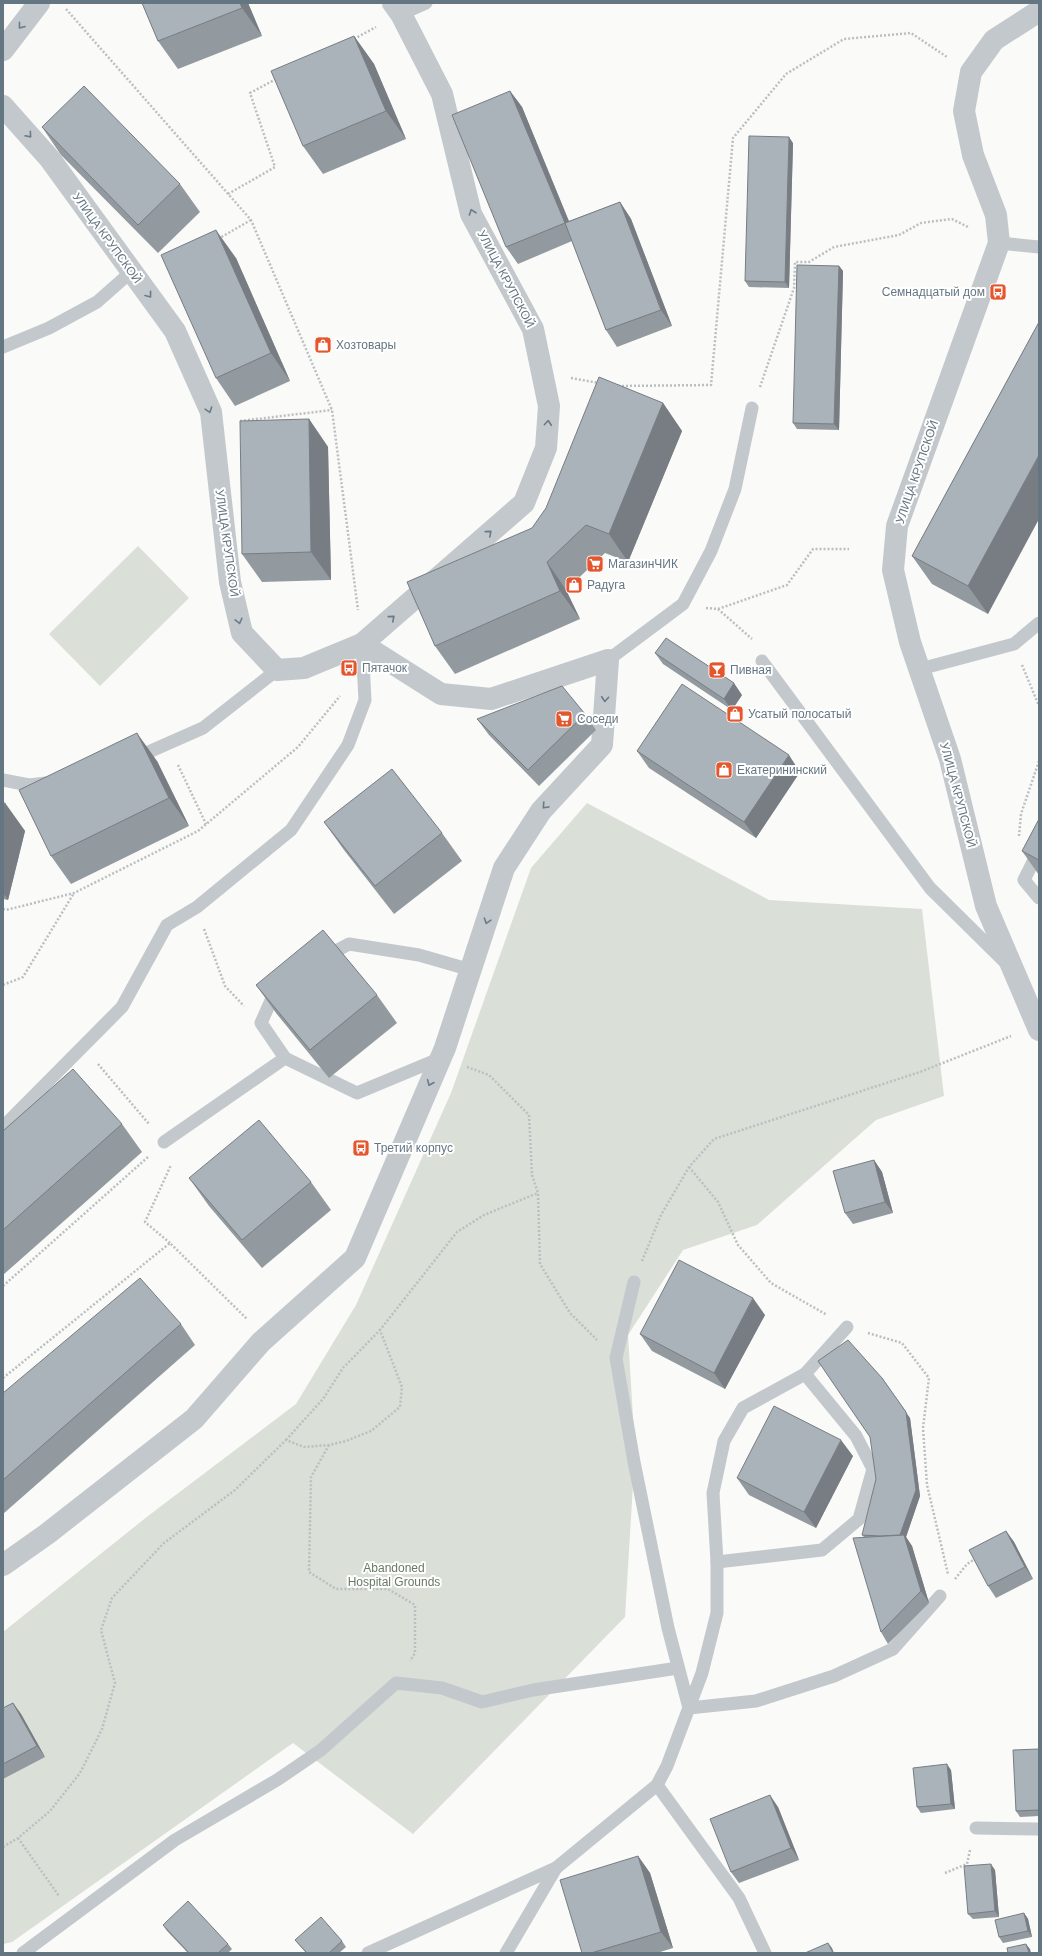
<svg xmlns="http://www.w3.org/2000/svg" width="1042" height="1956" font-family="Helvetica,sans-serif">
  <style>
    .green { fill: #dadfd7 }
    .lines { fill: none; stroke-linecap: round; stroke-linejoin: round }
    .path { stroke: #bbbfc2; stroke-width: 2.5; stroke-dasharray: 2 2; stroke-linecap: butt }
    .service { stroke: #c3c8cc; stroke-width: 13 }
    .minor { stroke: #c3c8cc; stroke-width: 22 }
    .tertiary { stroke: #c3c8cc; stroke-width: 22 }
    .wall { fill: #929a9f }
    .shaded-wall { fill: #777d82 }
    .building { fill: #aab3b9; stroke: #777d82 }
    .oneway { stroke: #6a7a87 }
    .labels { text-anchor: middle; stroke-width: 4; stroke-linejoin: round; paint-order: stroke }
    .street-label { font-size: 12px; fill: #657683; stroke: #fff }
    .poi-label { font-size: 12px; fill: #657683; stroke: #fff; text-anchor: start }
    .park-label { font-size: 12px; fill: #687a64; stroke: #fff }
  </style>
  <rect width="100%" height="100%" fill="#fafaf8"/>
  <g class="green">
    <polygon points="138,546 189,598 100,686 49,634"/>
    <polygon points="587,803 769,900 922,909 944,1096 876,1120 757,1225 683,1250 628,1335 635,1451 625,1617 413,1834 293,1743 12,1942 3,1944 3,1632 148,1516 296,1404 356,1305 451,1093 531,868"/>
  </g>
  <g class="lines">
    <g class="path">
      <polyline points="66,9 251,220 332,410 358,610"/>
      <polyline points="354,39 376,27"/>
      <polyline points="228,194 275,167 250,93 278,78"/>
      <polyline points="218,239 251,220"/>
      <polyline points="571,378 599,383"/>
      <polyline points="618,386 711,385 733,138 786,74 844,39 911,33 947,57"/>
      <polyline points="760,387 794,288 795,262 809,262 834,247 899,235 921,223 952,219 968,227"/>
      <polyline points="240,421 332,410"/>
      <polyline points="706,608 718,609 752,639"/>
      <polyline points="718,609 787,585 813,549 849,549"/>
      <polyline points="1022,665 1039,706"/>
      <polyline points="178,765 206,824"/>
      <polyline points="1019,836 1021,814 1039,761"/>
      <polyline points="3,909 6,910 74,893 198,831 298,747 340,696"/>
      <polyline points="204,929 225,986 244,1006"/>
      <polyline points="3,985 23,977 74,893"/>
      <polyline points="98,1064 149,1124"/>
      <polyline points="467,1067 489,1075 529,1115 532,1175 538,1193 540,1264 570,1313 597,1340"/>
      <polyline points="689,1167 718,1202 738,1245 771,1283 827,1315"/>
      <polyline points="170,1243 145,1222 171,1165"/>
      <polyline points="642,1261 661,1215 689,1167 714,1139 920,1072 1011,1036"/>
      <polyline points="3,1286 148,1157"/>
      <polyline points="868,1333 902,1343 929,1378 923,1428 927,1485 948,1574"/>
      <polyline points="3,1378 170,1243 247,1319"/>
      <polyline points="286,1440 323,1399 343,1368 380,1330"/>
      <polyline points="329,1445 311,1477 309,1572 336,1589 388,1589 415,1605 415,1653 410,1661"/>
      <polyline points="955,1579 967,1564 975,1559"/>
      <polyline points="18,1838 59,1896"/>
      <polyline points="3,1847 18,1838 50,1811 80,1773 102,1729 115,1683 101,1630 112,1598 164,1543 235,1490 286,1440 304,1447 329,1445 346,1441 371,1431 400,1407 402,1387 380,1330 457,1232 484,1215 538,1193"/>
      <polyline points="945,1873 967,1864 970,1850"/>
    </g>
    <g class="service">
      <polyline points="401,14 426,3"/>
      <polyline points="999,243 1039,247"/>
      <polyline points="3,347 49,328 97,302 131,272"/>
      <polyline points="608,660 683,604 711,551 735,489 752,408"/>
      <polyline points="762,661 930,888 1004,961"/>
      <polyline points="920,669 1014,644 1039,623"/>
      <polyline points="135,758 203,728 277,670"/>
      <polyline points="3,780 29,785 46,783"/>
      <polyline points="1039,850 1024,880 1039,898"/>
      <polyline points="325,957 349,944 419,955 471,970"/>
      <polyline points="277,987 261,1023 285,1058"/>
      <polyline points="3,1127 122,1007 167,925 197,907 291,830 348,745 365,700 362,644"/>
      <polyline points="164,1142 285,1058 357,1093 441,1058"/>
      <polyline points="634,1282 616,1358 634,1462 668,1628 689,1708 756,1701 834,1676 893,1649 940,1596"/>
      <polyline points="717,1562 822,1550 859,1519 873,1469 856,1436 805,1374 847,1327"/>
      <polyline points="657,1785 739,1898 765,1953"/>
      <polyline points="976,1828 1039,1829"/>
      <polyline points="23,1953 175,1840 277,1780 321,1750 396,1683 442,1688 482,1702 533,1690 678,1668"/>
      <polyline points="368,1953 556,1868 657,1785 667,1766 702,1673 717,1613 717,1562 713,1493 724,1441 743,1408 805,1374"/>
      <polyline points="506,1953 556,1868"/>
    </g>
    <g class="minor">
      <polyline points="3,50 39,3"/>
      <polyline points="3,106 50,159 175,331 211,412 230,582 242,633 277,670 304,668 362,644 524,503 546,448 549,406 533,329 471,214 442,94 401,14 393,3"/>
      <polyline points="3,1565 47,1534 194,1419 261,1342 355,1258 445,1048 504,868 541,811 602,745 608,660 491,699 441,694 362,644"/>
    </g>
    <polyline class="tertiary" points="1039,11 994,40 971,72 964,111 973,155 996,215 999,243 897,526 893,570 910,642 950,759 986,906 1039,1030"/>
  </g>
  <g class="wall">
    <polygon points="142,3 248,3 262,36 178,69 158,41"/>
    <polygon points="354,36 374,64 406,139 323,174 303,146"/>
    <polygon points="510,91 522,107 569,221 620,202 631,219 672,326 617,347 606,330 572,241 518,264 506,247"/>
    <polygon points="42,127 180,184 200,212 158,253 61,155"/>
    <polygon points="793,143 789,288 749,287 745,281"/>
    <polygon points="236,258 290,381 235,406 216,378"/>
    <polygon points="839,266 843,271 839,430 797,429 793,423"/>
    <polygon points="1039,322 988,614 932,584 912,556"/>
    <polygon points="663,403 682,431 628,562 605,553 566,590 580,619 455,674 435,646"/>
    <polygon points="309,419 328,447 331,580 262,582 242,554"/>
    <polygon points="655,653 742,695 732,710 663,664"/>
    <polygon points="585,714 596,730 539,786 489,735 477,719"/>
    <polygon points="637,751 800,772 756,838 649,768"/>
    <polygon points="157,761 189,826 71,884 51,856"/>
    <polygon points="3,803 5,803 25,831 8,900 3,899"/>
    <polygon points="1039,819 1039,875 1022,851"/>
    <polygon points="324,822 442,833 462,861 394,914 344,850"/>
    <polygon points="256,985 377,995 397,1023 329,1078 276,1013"/>
    <polygon points="122,1124 142,1152 3,1275 3,1131"/>
    <polygon points="874,1160 882,1172 893,1213 853,1224 845,1213"/>
    <polygon points="189,1178 311,1182 331,1210 262,1268 209,1206"/>
    <polygon points="765,1315 725,1389 652,1351 640,1334"/>
    <polygon points="181,1324 195,1345 3,1514 3,1393"/>
    <polygon points="910,1418 920,1496 906,1537 912,1546 929,1603 888,1644 881,1632 864,1537 862,1535"/>
    <polygon points="853,1456 816,1528 749,1495 737,1478"/>
    <polygon points="1006,1531 1014,1542 1033,1579 996,1598 988,1586"/>
    <polygon points="13,1703 21,1714 45,1757 3,1779 3,1708"/>
    <polygon points="1039,1749 1039,1816 1020,1817 1016,1811"/>
    <polygon points="951,1770 955,1809 921,1813 917,1807"/>
    <polygon points="778,1807 799,1860 739,1883 731,1872"/>
    <polygon points="638,1856 650,1873 673,1948 657,1953 582,1953"/>
    <polygon points="995,1870 999,1917 973,1919 968,1914"/>
    <polygon points="1024,1913 1028,1919 1032,1937 1003,1943 999,1937"/>
    <polygon points="163,1925 228,1944 232,1949 228,1953 188,1953 167,1931"/>
    <polygon points="295,1940 342,1941 346,1947 339,1953 306,1953"/>
  </g>
  <g class="shaded-wall">
    <polygon points="240,3 248,3 262,36 242,8"/>
    <polygon points="354,36 374,64 406,139 386,111"/>
    <polygon points="510,91 522,107 576,239 565,223"/>
    <polygon points="789,137 793,143 789,288 785,282"/>
    <polygon points="620,202 631,219 672,326 661,310"/>
    <polygon points="216,230 236,258 290,381 271,353"/>
    <polygon points="839,266 843,271 839,430 834,424"/>
    <polygon points="663,403 682,431 628,562 609,534"/>
    <polygon points="309,419 328,447 331,580 311,552"/>
    <polygon points="1039,455 1039,519 988,614 968,586"/>
    <polygon points="547,562 566,590 580,619 560,591"/>
    <polygon points="734,683 742,695 732,710 724,699"/>
    <polygon points="137,733 157,761 189,826 169,798"/>
    <polygon points="789,755 800,772 756,838 744,822"/>
    <polygon points="5,803 25,831 8,900 3,893 3,812"/>
    <polygon points="874,1160 882,1172 893,1213 885,1202"/>
    <polygon points="753,1298 765,1315 725,1389 714,1373"/>
    <polygon points="882,1378 910,1418 920,1496 906,1537 912,1546 929,1603 921,1591 900,1538"/>
    <polygon points="841,1440 853,1456 816,1528 804,1512"/>
    <polygon points="1006,1531 1014,1542 1033,1579 1025,1567"/>
    <polygon points="13,1703 21,1714 45,1757 37,1746"/>
    <polygon points="947,1764 951,1770 955,1809 951,1804"/>
    <polygon points="770,1795 778,1807 799,1860 791,1848"/>
    <polygon points="638,1856 650,1873 673,1948 661,1932"/>
    <polygon points="991,1864 995,1870 999,1917 995,1911"/>
    <polygon points="1024,1913 1028,1919 1032,1937 1028,1931"/>
    <polygon points="828,1943 832,1948 834,1953 833,1953"/>
    <polygon points="1026,1944 1030,1949 1031,1953 1029,1953"/>
  </g>
  <g class="building">
    <polygon points="142,3 240,3 242,8 158,41"/>
    <polygon points="354,36 386,111 303,146 271,71"/>
    <polygon points="84,86 180,184 138,225 42,127"/>
    <polygon points="510,91 565,223 506,247 452,115"/>
    <polygon points="749,136 789,137 785,282 745,281"/>
    <polygon points="620,202 661,310 606,330 565,223"/>
    <polygon points="216,230 271,353 216,378 161,255"/>
    <polygon points="797,265 839,266 834,424 793,423"/>
    <polygon points="1039,322 1039,455 968,586 912,556"/>
    <polygon points="599,377 663,403 609,534 586,525 547,562 560,591 435,646 407,582 532,528 546,508"/>
    <polygon points="309,419 311,552 242,554 240,421"/>
    <polygon points="666,638 734,683 724,699 655,653"/>
    <polygon points="682,684 789,755 744,822 637,751"/>
    <polygon points="562,686 585,714 528,770 477,719"/>
    <polygon points="137,733 169,798 51,856 19,790"/>
    <polygon points="392,769 442,833 375,886 324,822"/>
    <polygon points="3,803 5,803 3,812"/>
    <polygon points="1039,819 1039,860 1022,851"/>
    <polygon points="323,930 377,995 310,1050 256,985"/>
    <polygon points="73,1069 122,1124 3,1230 3,1131"/>
    <polygon points="259,1120 311,1182 242,1240 189,1178"/>
    <polygon points="874,1160 885,1202 845,1213 833,1171"/>
    <polygon points="679,1260 753,1298 714,1373 640,1334"/>
    <polygon points="140,1278 181,1324 3,1480 3,1393"/>
    <polygon points="848,1340 882,1378 906,1412 916,1490 900,1535 880,1536 862,1535 876,1479 870,1437 818,1361"/>
    <polygon points="774,1406 841,1440 804,1512 737,1478"/>
    <polygon points="1006,1531 1025,1567 988,1586 969,1550"/>
    <polygon points="904,1535 921,1591 881,1632 853,1538"/>
    <polygon points="13,1703 37,1746 3,1764 3,1708"/>
    <polygon points="1039,1749 1039,1810 1016,1811 1013,1750"/>
    <polygon points="947,1764 951,1804 917,1807 913,1768"/>
    <polygon points="770,1795 791,1848 731,1872 710,1819"/>
    <polygon points="638,1856 661,1932 591,1953 582,1953 560,1880"/>
    <polygon points="991,1864 995,1911 968,1914 964,1866"/>
    <polygon points="188,1901 228,1944 218,1953 189,1953 163,1925"/>
    <polygon points="1024,1913 1028,1931 999,1937 995,1920"/>
    <polygon points="321,1917 342,1941 329,1953 307,1953 295,1940"/>
    <polygon points="828,1943 833,1953 805,1953"/>
    <polygon points="1026,1944 1029,1953 1008,1953 1007,1948"/>
  </g>
  <defs><path id="oneway-chevron" d="M-2-3.5L2.5 0L-2 3.5" fill="none" stroke-width="1.6" stroke-linecap="round" stroke-linejoin="round"/></defs>
  <g class="oneway">
    <use href="#oneway-chevron" transform="translate(21 26) rotate(128)"/>
    <use href="#oneway-chevron" transform="translate(29 135) rotate(49)"/>
    <use href="#oneway-chevron" transform="translate(472 212) rotate(-109)"/>
    <use href="#oneway-chevron" transform="translate(149 295) rotate(53)"/>
    <use href="#oneway-chevron" transform="translate(209 410) rotate(72)"/>
    <use href="#oneway-chevron" transform="translate(548 423) rotate(-85)"/>
    <use href="#oneway-chevron" transform="translate(489 533) rotate(-41)"/>
    <use href="#oneway-chevron" transform="translate(392 618) rotate(-41)"/>
    <use href="#oneway-chevron" transform="translate(239 621) rotate(76)"/>
    <use href="#oneway-chevron" transform="translate(605 699) rotate(94)"/>
    <use href="#oneway-chevron" transform="translate(545 806) rotate(133)"/>
    <use href="#oneway-chevron" transform="translate(487 921) rotate(108)"/>
    <use href="#oneway-chevron" transform="translate(430 1083) rotate(113)"/>
  </g>
  <defs>
    <g id="bus-square" transform="scale(0.9)"><rect x="-9" y="-9" width="18" height="18" rx="4" fill="#e4572e" stroke="#fff"/><path d="M-5-6H5V4H4V6H2V4H-2V6H-4V4H-5ZM-3.5-4V0h7V-4ZM-3.5 1.2v1.5H-2V1.2ZM2 1.2v1.5H3.5V1.2Z" fill="#fff"/></g>
    <g id="shop-square" transform="scale(0.9)"><rect x="-9" y="-9" width="18" height="18" rx="4" fill="#e4572e" stroke="#fff"/><path d="M-5-2.5h2.3a2.7 3.5 0 0 1 5.4 0H5L5.5 6h-11ZM-1.5-2.5h3a1.5 2.3 0 0 0-3 0Z" fill="#fff"/></g>
    <g id="supermarket-square" transform="scale(0.9)"><rect x="-9" y="-9" width="18" height="18" rx="4" fill="#e4572e" stroke="#fff"/><path d="M-6-5.5h2.5l.6 2H6L4.5 2H-2.5L-4.4-4H-6ZM-1.5 3.2a1.3 1.3 0 1 0 .1 0ZM3 3.2a1.3 1.3 0 1 0 .1 0Z" fill="#fff"/></g>
    <g id="bar-square" transform="scale(0.9)"><rect x="-9" y="-9" width="18" height="18" rx="4" fill="#e4572e" stroke="#fff"/><path d="M-6-5H6L.8 .8V4.5H3.5V6h-7V4.5H-.8V.8Z" fill="#fff"/></g>
  </defs>
  <g fill-rule="evenodd">
    <use href="#bus-square" x="998" y="292"/>
    <use href="#shop-square" x="323" y="345"/>
    <use href="#supermarket-square" x="595" y="564"/>
    <use href="#shop-square" x="574" y="585"/>
    <use href="#bus-square" x="349" y="668"/>
    <use href="#bar-square" x="717" y="670"/>
    <use href="#shop-square" x="735" y="714"/>
    <use href="#supermarket-square" x="564" y="719"/>
    <use href="#shop-square" x="724" y="770"/>
    <use href="#bus-square" x="361" y="1148"/>
  </g>
  <g class="labels">
    <g class="street-label">
      <text transform="translate(107 238) rotate(54)" y="4">УЛИЦА КРУПСКОЙ</text>
      <text transform="translate(506 279) rotate(62)" y="4">УЛИЦА КРУПСКОЙ</text>
      <text transform="translate(917 472) rotate(-71)" y="4">УЛИЦА КРУПСКОЙ</text>
      <text transform="translate(227 543) rotate(82)" y="4">УЛИЦА КРУПСКОЙ</text>
      <text transform="translate(958 795) rotate(75)" y="4">УЛИЦА КРУПСКОЙ</text>
    </g>
    <g class="poi-label">
      <text x="985" y="296" text-anchor="end">Семнадцатый дом</text>
      <text x="336" y="349">Хозтовары</text>
      <text x="608" y="568">МагазинЧИК</text>
      <text x="587" y="589">Радуга</text>
      <text x="362" y="672">Пятачок</text>
      <text x="730" y="674">Пивная</text>
      <text x="748" y="718">Усатый полосатый</text>
      <text x="577" y="723">Соседи</text>
      <text x="737" y="774">Екатерининский</text>
      <text x="374" y="1152">Третий корпус</text>
    </g>
    <g class="park-label">
      <text x="394" y="1572">Abandoned<tspan x="394" dy="14">Hospital Grounds</tspan></text>
    </g>
  </g>
  <rect width="1042" height="1956" fill="none" stroke="#657683" stroke-width="8"/>
</svg>
